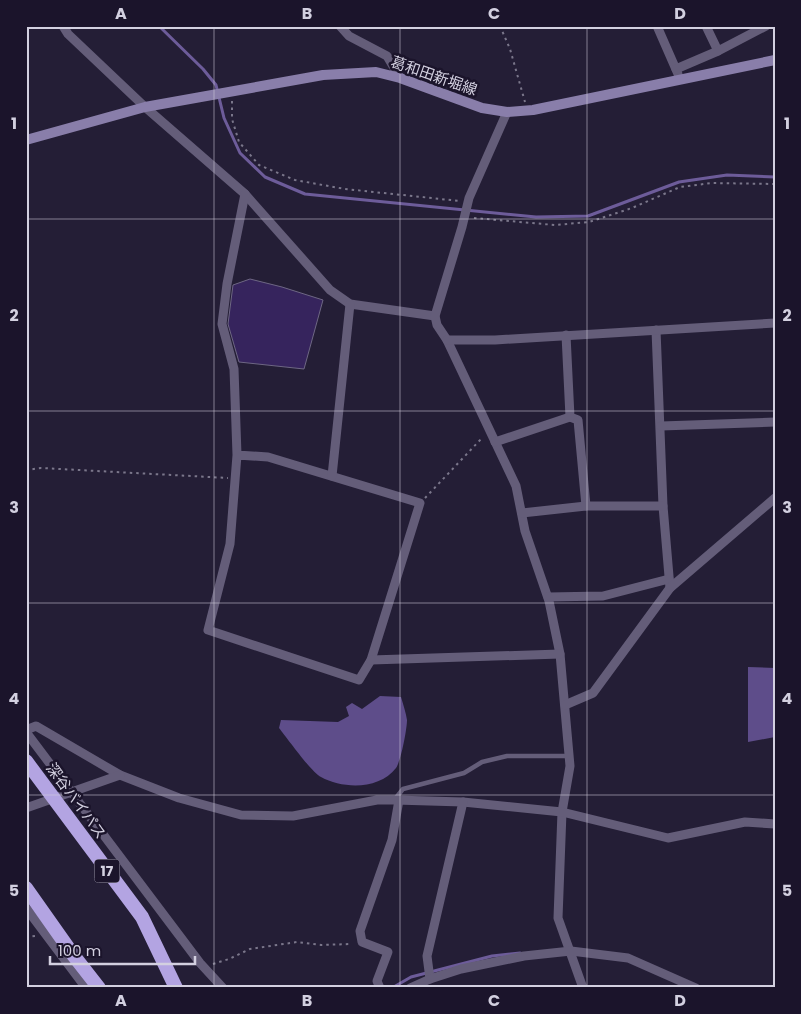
<svg xmlns="http://www.w3.org/2000/svg" width="801" height="1014" font-family="Poppins,'Noto Sans JP',sans-serif">
  <style>
    .forest { fill: #5e4d8a }
    .lines { fill: none; stroke-linecap: round; stroke-linejoin: round }
    .stream { stroke: #6d5c9a; stroke-width: 3 }
    .building { fill: #36245d; stroke: #6e6784 }
    .path { stroke: #7b778b; stroke-width: 2; stroke-dasharray: 2.5 4; stroke-linecap: butt }
    .service { stroke: #645d79; stroke-width: 4.5 }
    .minor { stroke: #645d79; stroke-width: 9 }
    .secondary { stroke: #897eaa; stroke-width: 10 }
    .trunk { stroke: #b3a4e2; stroke-width: 14 }
    .grid { fill: none; stroke: #d3d0e0; stroke-width: 1; stroke-opacity: 0.55 }
    .labels { text-anchor: middle; stroke-width: 5; stroke-linejoin: round; paint-order: stroke }
    .shield { fill: #1b142b; stroke: #9c98aa; stroke-width: 1 }
    .shield-label { font-size: 14px; font-weight: bold; fill: #d3d0e0 }
    .street-label { font-size: 15px; fill: #d3d0e0; stroke: #1b142b }
    .neatline { fill: none; stroke: #d3d0e0; stroke-width: 2 }
    .grid-label { font-size: 16px; text-anchor: middle; font-weight: bold; fill: #d3d0e0 }
  </style>
  <rect width="100%" height="100%" fill="#241e36"/>
  <g class="forest">
    <polygon points="748,667 775,668 775,737 748,742"/>
    <path d="M380,696l21,1c2,7 5,16 6,23 0,9 -6,41 -11,48 -17,22 -53,21 -75,9 -9,-4 -34,-39 -42,-49l2,-8 57,2 11,-6 -3,-9 6,-4 10,6z"/>
  </g>
  <g class="lines">
    <g class="stream">
      <polyline points="159,26 203,69 216,85 224,118 240,153 265,177 305,194 536,217 588,216 679,182 727,175 775,177"/>
      <polyline points="392,988 411,977 492,956 520,953"/>
    </g>
  </g>
  <polygon class="building" points="250,279 282,287 323,300 304,369 239,362 228,324 233,285"/>
  <g class="lines">
    <g class="path">
      <polyline points="500,26 510,49 525,102"/>
      <polyline points="232,101 232,119 239,142 259,165 295,180 345,189 460,201"/>
      <polyline points="474,218 555,225 589,222 632,208 680,187 712,183 775,184"/>
      <polyline points="26,470 41,468 228,478"/>
      <polyline points="425,498 482,438"/>
      <polyline points="26,937 36,936"/>
      <polyline points="213,964 229,959 250,949 297,942 321,945 352,944"/>
    </g>
    <polyline class="service" points="395,799 403,789 464,773 482,762 507,756 569,756"/>
    <g class="minor">
      <polyline points="63,26 68,34 145,107 245,194 330,290 350,304 435,316"/>
      <polyline points="340,26 349,36 387,56 400,78"/>
      <polyline points="657,26 678,74"/>
      <polyline points="706,26 718,51"/>
      <polyline points="676,69 718,51 766,26"/>
      <polyline points="507,112 469,198 462,227 435,316 437,325 447,340 516,486 525,531 549,601 560,654 570,766 562,812 558,918 583,988"/>
      <polyline points="656,330 663,506 670,588"/>
      <polyline points="566,335 570,417 578,420 586,506"/>
      <polyline points="447,340 495,340 775,323"/>
      <polyline points="661,426 775,422"/>
      <polyline points="495,442 570,417"/>
      <polyline points="237,455 268,457 420,503 371,660 359,680 208,630 230,544 237,455 234,369 222,324 227,284 245,194"/>
      <polyline points="332,476 350,304"/>
      <polyline points="522,513 586,506 663,506"/>
      <polyline points="548,597 603,596 669,579"/>
      <polyline points="371,660 560,654"/>
      <polyline points="565,705 593,693 670,588 775,498"/>
      <polyline points="26,730 36,726 120,775 179,798 241,815 293,816 377,800 395,800 463,802 562,812 668,838 745,822 775,824"/>
      <polyline points="26,732 200,963 223,988"/>
      <polyline points="26,808 120,775"/>
      <polyline points="26,908 86,988"/>
      <polyline points="430,979 427,956 463,802"/>
      <polyline points="380,988 377,981 388,952 362,942 360,931 392,840 399,800"/>
      <polyline points="410,988 430,979 461,969 524,956 571,951 628,958 696,988"/>
    </g>
    <polyline class="secondary" points="26,140 145,107 323,75 376,72 400,78 482,108 507,112 533,110 775,60"/>
    <g class="trunk">
      <polyline points="26,761 142,917 176,988"/>
      <polyline points="26,888 74,956 99,988"/>
    </g>
  </g>
  <path class="grid" d="M214,26v962M400,26v962M587,26v962M26,219h749M26,411h749M26,603h749M26,795h749"/>
  <g class="labels">
    <rect class="shield" x="94.5" y="859.5" width="25" height="23" rx="4"/>
    <g class="shield-label">
      <text x="107" y="876">17</text>
    </g>
    <g class="street-label">
      <text transform="translate(434 76) rotate(19)" y="5">葛和田新堀線</text>
      <text transform="translate(76 801) rotate(54)" y="5">深谷バイパス</text>
    </g>
  </g>
  <rect width="801" height="1014" fill="none" stroke="#1b142b" stroke-width="55"/>
  <path d="M50 956v8h145v-8" fill="none" stroke="#d3d0e0" stroke-width="2.5"/>
  <text x="58" y="956" font-size="15" fill="#d3d0e0" stroke="#1b142b" stroke-width="4" paint-order="stroke">100 m</text>
  <rect x="28" y="28" width="746" height="958" class="neatline"/>
  <g class="grid-label">
    <text x="121" y="19">A</text>
    <text x="307" y="19">B</text>
    <text x="494" y="19">C</text>
    <text x="680" y="19">D</text>
    <text x="14" y="129">1</text>
    <text x="787" y="129">1</text>
    <text x="14" y="321">2</text>
    <text x="787" y="321">2</text>
    <text x="14" y="513">3</text>
    <text x="787" y="513">3</text>
    <text x="14" y="704">4</text>
    <text x="787" y="704">4</text>
    <text x="14" y="896">5</text>
    <text x="787" y="896">5</text>
    <text x="121" y="1006">A</text>
    <text x="307" y="1006">B</text>
    <text x="494" y="1006">C</text>
    <text x="680" y="1006">D</text>
  </g>
</svg>
